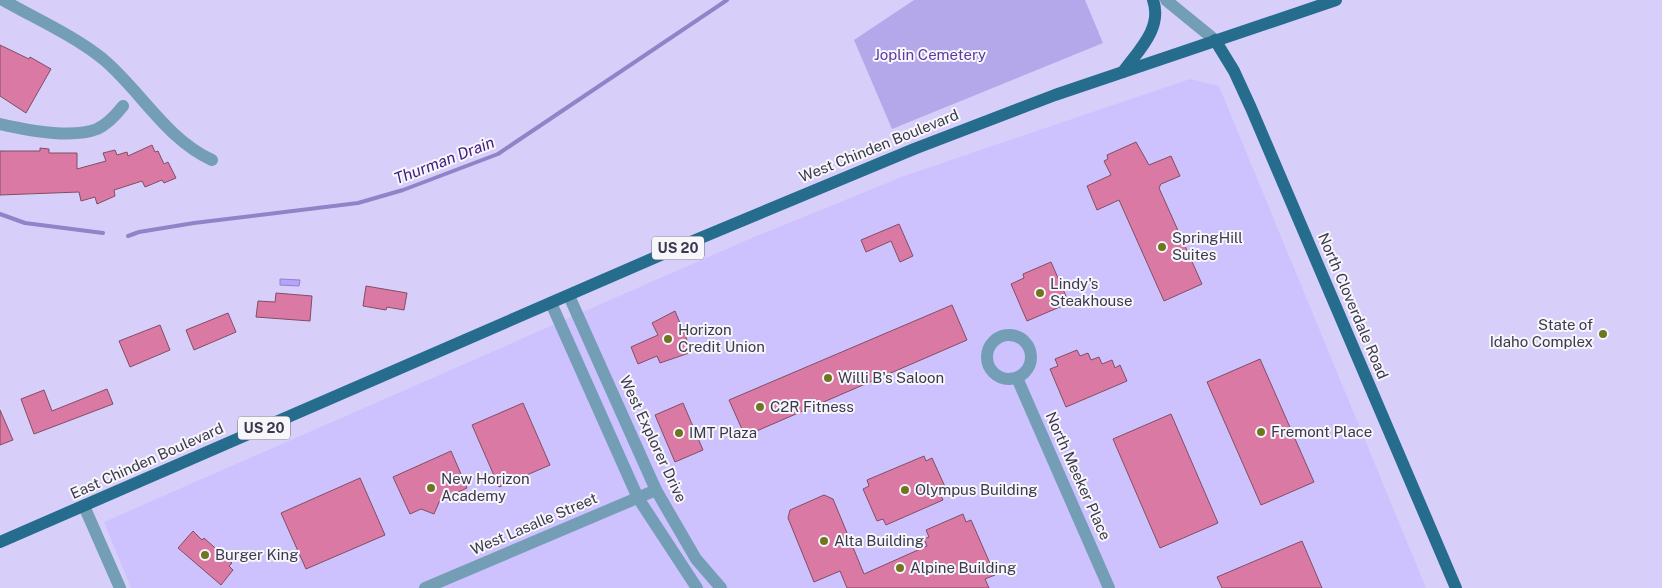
<svg xmlns="http://www.w3.org/2000/svg" width="1662" height="588" font-family="'Public Sans',sans-serif">
  <style>
    .built { fill: #cdc2fe }
    .green { fill: #b5a8ea }
    .water { fill: #b7a3fd; stroke: #9283c8 }
    .lines { fill: none; stroke-linecap: round; stroke-linejoin: round }
    .stream { stroke: #9283c8; stroke-width: 4 }
    .building { fill: #da7aa4; stroke: #804e63 }
    .minor { stroke: #749eb6; stroke-width: 12 }
    .major { stroke: #256c8d; stroke-width: 12 }
    .poi-dot { fill: #70761f; stroke: #f6f6fb; stroke-width: 2 }
    .labels { text-anchor: middle; stroke-width: 4; stroke-linejoin: round; paint-order: stroke }
    .shield { fill: #f6f6fb; stroke: #747181; stroke-width: 1 }
    .shield-label { font-size: 14px; font-weight: bold; fill: #3c384d }
    .park-label { font-size: 15px; fill: #5b3aa1; stroke: #f6f6fb }
    .street-label { font-size: 15px; fill: #3c384d; stroke: #f6f6fb }
    .poi-label { font-size: 15px; fill: #3c384d; stroke: #f6f6fb; text-anchor: start }
    .water-label { font-size: 16px; font-style: italic; fill: #421b82; stroke: #f6f6fb }
  </style>
  <rect width="100%" height="100%" fill="#d7cffa"/>
  <polygon class="built" points="1190,79 1219,86 1426,588 131,588 104,522 747,240 904,176"/>
  <polygon class="green" points="914,0 1085,0 1103,43 892,129 854,40"/>
  <polygon class="water" points="280,279 300,280 299,286 280,285"/>
  <g class="lines">
    <g class="stream">
      <polyline points="0,214 25,223 103,233"/>
      <polyline points="128,236 139,232 194,223 358,203 403,190 498,154 727,0"/>
    </g>
  </g>
  <g class="building">
    <polygon points="0,45 29,59 30,57 51,69 26,113 0,96"/>
    <polygon points="1136,142 1149,165 1171,156 1180,176 1161,184 1159,188 1202,284 1164,301 1119,200 1097,210 1087,186 1111,175 1104,161 1108,159 1107,155"/>
    <polygon points="152,145 155,152 158,151 164,164 168,162 176,178 164,183 162,180 145,187 142,181 114,190 115,196 97,204 95,197 81,201 79,192 0,195 0,151 40,151 40,148 49,149 49,153 77,153 77,169 106,161 103,153 115,150 117,155 127,152 128,156"/>
    <polygon points="899,224 913,256 900,262 891,241 866,252 861,240"/>
    <polygon points="1051,262 1069,303 1027,321 1011,284 1024,278 1023,274"/>
    <polygon points="366,286 407,293 404,310 387,307 386,310 363,306"/>
    <polygon points="276,293 312,296 310,321 256,317 258,301 275,302"/>
    <polygon points="952,305 967,340 745,436 729,400"/>
    <polygon points="675,311 692,352 660,363 657,356 638,364 631,347 658,335 652,323"/>
    <polygon points="228,313 236,332 194,350 186,330"/>
    <polygon points="160,325 170,350 130,367 119,341"/>
    <polygon points="1077,350 1080,356 1088,353 1091,360 1099,357 1102,364 1112,360 1115,368 1120,365 1127,381 1066,407 1050,369 1058,366 1055,359"/>
    <polygon points="1260,359 1314,482 1261,505 1207,382"/>
    <polygon points="107,389 113,404 34,434 21,399 44,390 52,411"/>
    <polygon points="523,403 550,465 499,487 472,425"/>
    <polygon points="683,403 703,450 675,462 655,415"/>
    <polygon points="0,410 13,440 0,445"/>
    <polygon points="1171,414 1218,523 1160,548 1113,439"/>
    <polygon points="451,451 467,488 440,500 434,514 421,509 410,514 393,477"/>
    <polygon points="924,456 926,461 932,458 947,491 940,494 943,500 886,525 883,519 877,521 863,489 869,486 867,480"/>
    <polygon points="360,478 385,535 306,569 281,513"/>
    <polygon points="824,495 833,499 864,574 927,546 924,539 929,537 926,530 963,514 966,522 971,520 995,575 985,579 989,588 847,588 840,571 814,582 788,518 790,510"/>
    <polygon points="193,531 202,540 204,538 232,563 229,566 233,570 221,585 178,548"/>
    <polygon points="1302,541 1322,588 1222,588 1217,577"/>
  </g>
  <g class="lines">
    <g class="minor">
      <path d="M3,0c33,19 70,35 100,59 38,32 63,80 109,101"/>
      <polyline points="1166,0 1215,40"/>
      <path d="M0,124c26,6 72,15 97,5 11,-5 19,-14 26,-23"/>
      <polyline points="569,296 656,490 696,559 721,588"/>
      <polyline points="551,303 638,498 697,588"/>
      <circle cx="1009" cy="357" r="22"/>
      <polyline points="1017,378 1109,588"/>
      <polyline points="84,506 120,588"/>
      <polyline points="425,588 656,490"/>
    </g>
    <g class="major">
      <polyline points="1215,40 1234,71 1251,108 1456,588"/>
      <path d="M1123,72c15,-21 40,-44 30,-72"/>
      <polyline points="0,542 686,244 914,149 1055,95 1336,0"/>
    </g>
  </g>
  <g class="poi-dot">
    <circle cx="1162" cy="247" r="5"/>
    <circle cx="1040" cy="293" r="5"/>
    <circle cx="1603" cy="334" r="5"/>
    <circle cx="668" cy="339" r="5"/>
    <circle cx="828" cy="378" r="5"/>
    <circle cx="760" cy="407" r="5"/>
    <circle cx="1261" cy="432" r="5"/>
    <circle cx="679" cy="433" r="5"/>
    <circle cx="431" cy="488" r="5"/>
    <circle cx="905" cy="490" r="5"/>
    <circle cx="824" cy="541" r="5"/>
    <circle cx="205" cy="555" r="5"/>
    <circle cx="900" cy="568" r="5"/>
  </g>
  <g class="labels">
    <g class="shield">
      <rect x="652" y="236.5" width="52" height="23" rx="4"/>
      <rect x="238" y="416.5" width="52" height="23" rx="4"/>
    </g>
    <g class="shield-label">
      <text x="678" y="253">US 20</text>
      <text x="264" y="433">US 20</text>
    </g>
    <g class="park-label">
      <text x="930" y="60">Joplin Cemetery</text>
    </g>
    <g class="street-label">
      <text transform="translate(879 146) rotate(-22)" y="5">West Chinden Boulevard</text>
      <text transform="translate(1353 306) rotate(67)" y="5">North Cloverdale Road</text>
      <text transform="translate(653 439) rotate(65)" y="5">West Explorer Drive</text>
      <text transform="translate(147 461) rotate(-24)" y="5">East Chinden Boulevard</text>
      <text transform="translate(1078 476) rotate(66)" y="5">North Meeker Place</text>
      <text transform="translate(534 524) rotate(-23)" y="5">West Lasalle Street</text>
    </g>
    <g class="poi-label">
      <text x="1172" y="243">SpringHill<tspan x="1172" dy="17">Suites</tspan></text>
      <text x="1050" y="289">Lindy's<tspan x="1050" dy="17">Steakhouse</tspan></text>
      <text x="1593" y="330" text-anchor="end">State of<tspan x="1593" dy="17">Idaho Complex</tspan></text>
      <text x="678" y="335">Horizon<tspan x="678" dy="17">Credit Union</tspan></text>
      <text x="838" y="383">Willi B's Saloon</text>
      <text x="770" y="412">C2R Fitness</text>
      <text x="1271" y="437">Fremont Place</text>
      <text x="689" y="438">IMT Plaza</text>
      <text x="441" y="484">New Horizon<tspan x="441" dy="17">Academy</tspan></text>
      <text x="915" y="495">Olympus Building</text>
      <text x="834" y="546">Alta Building</text>
      <text x="215" y="560">Burger King</text>
      <text x="910" y="573">Alpine Building</text>
    </g>
    <g class="water-label">
      <text transform="translate(444 160) rotate(-21)" y="6">Thurman Drain</text>
    </g>
  </g>
</svg>
